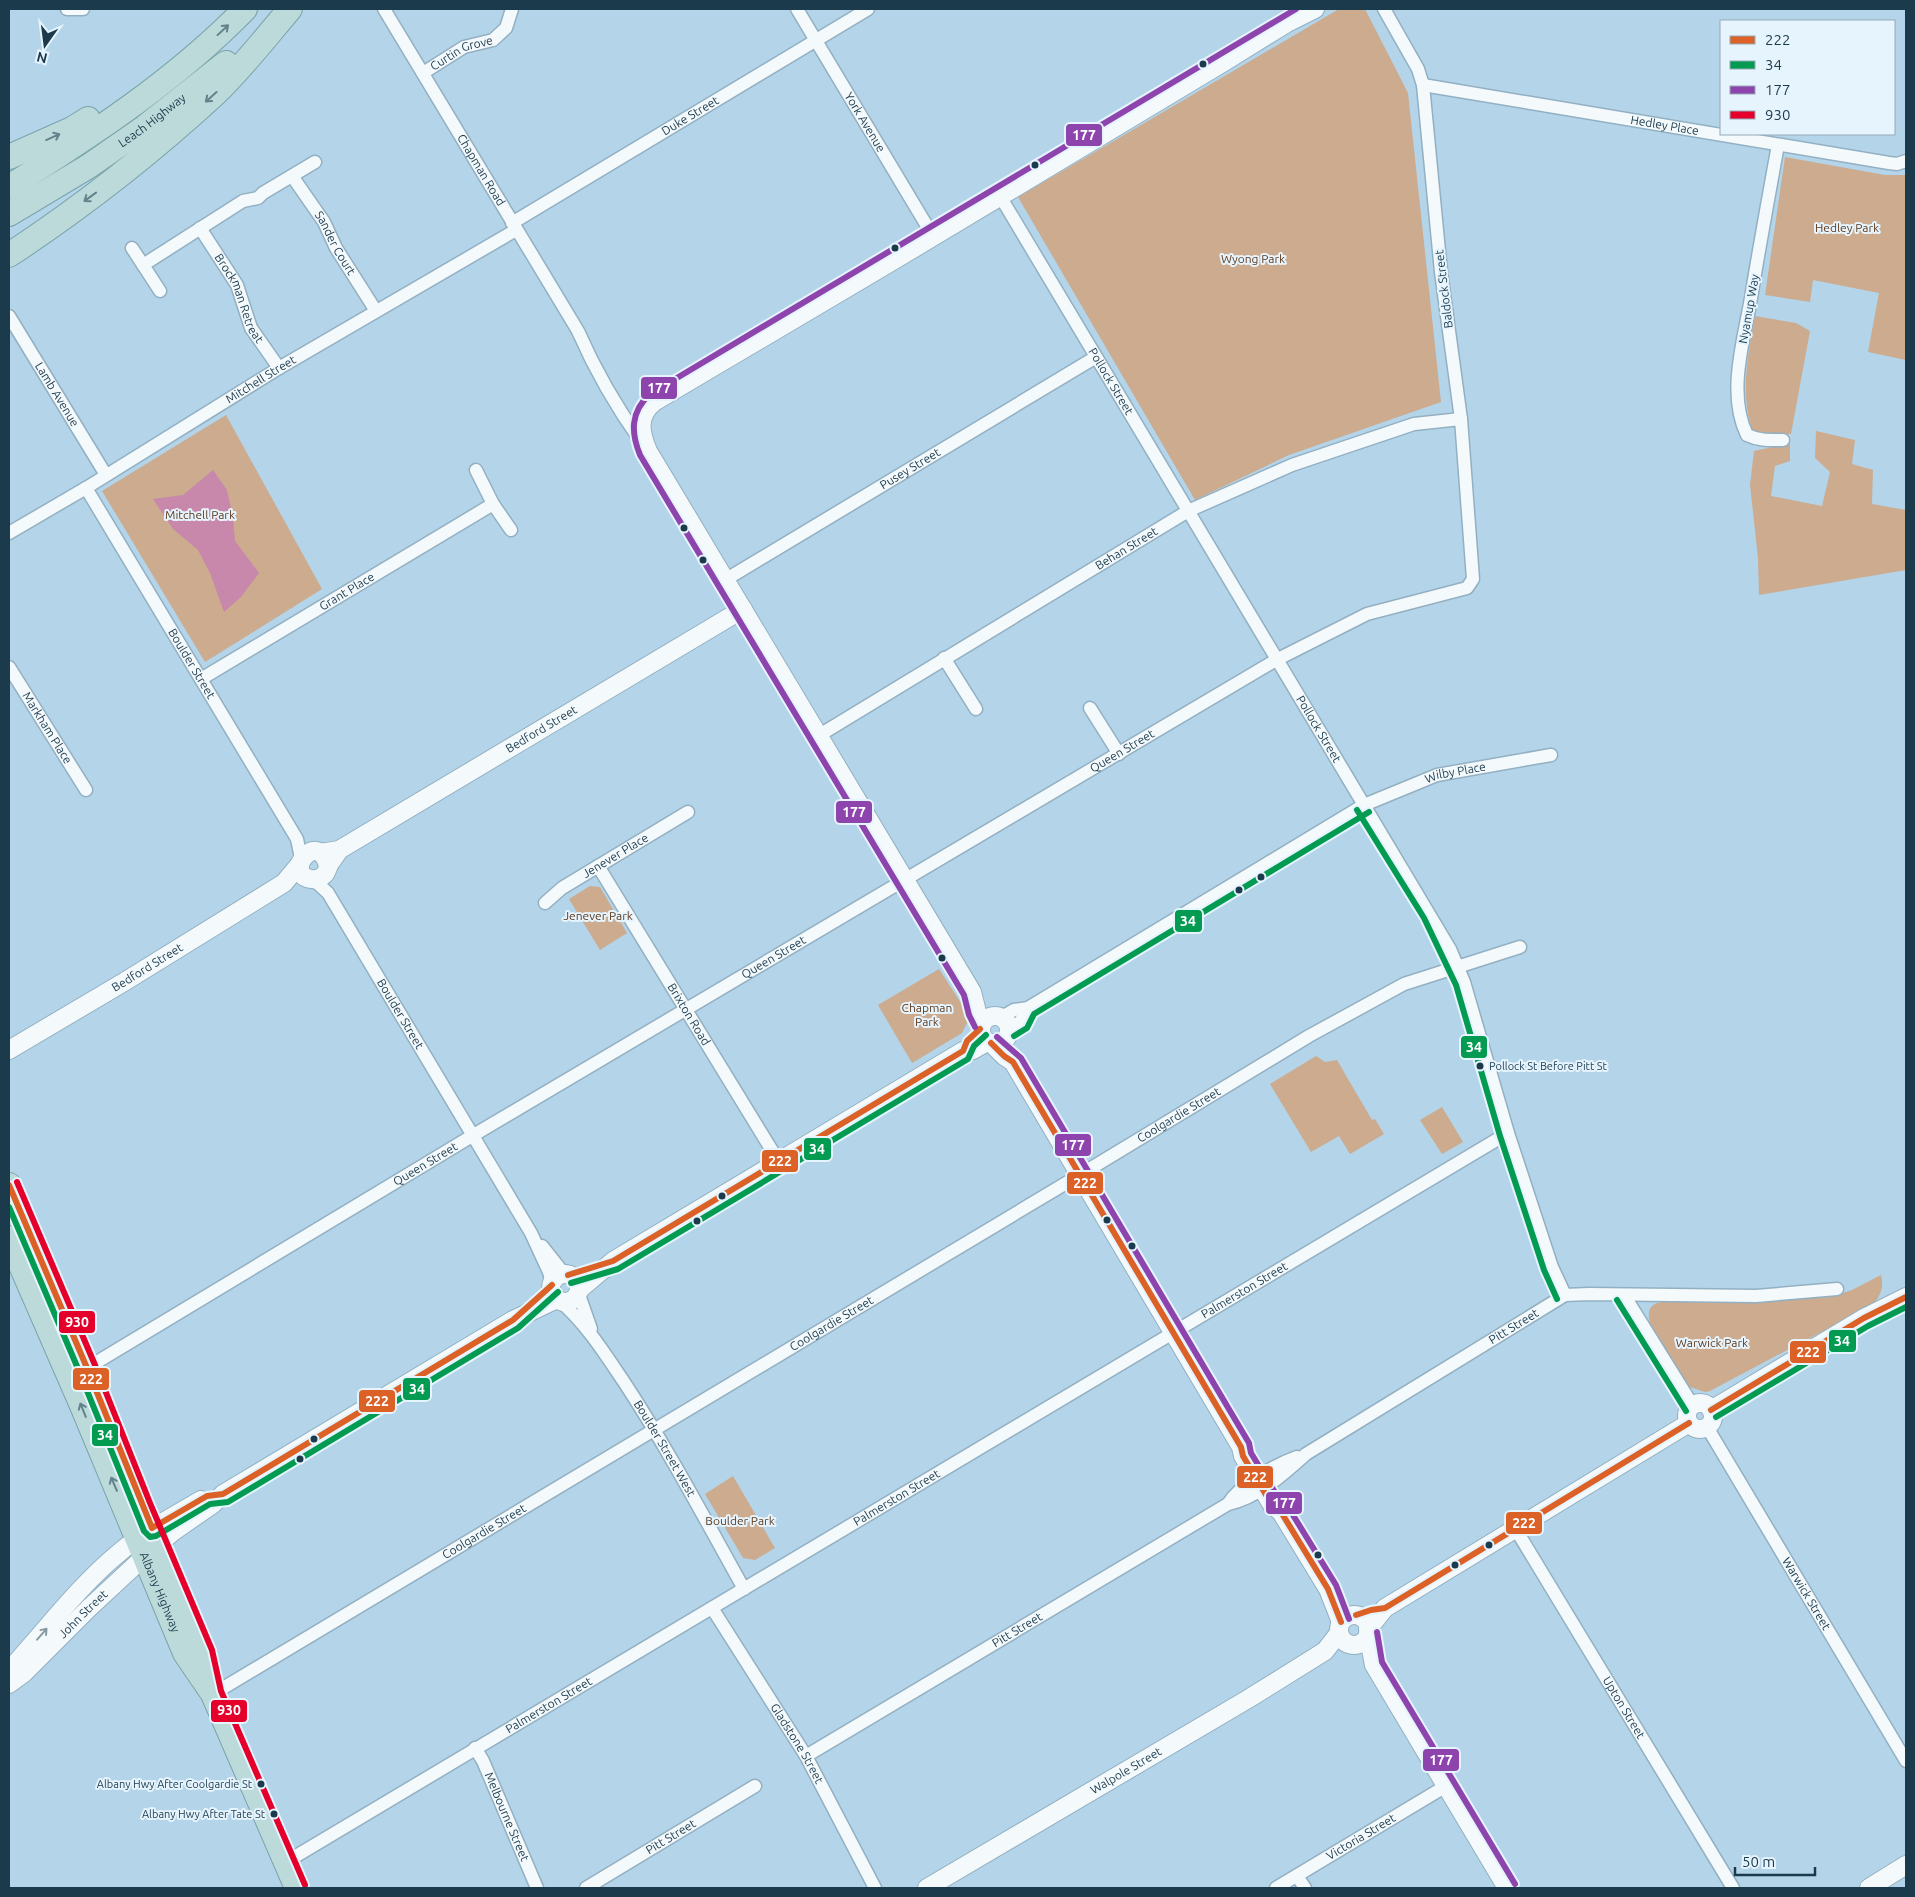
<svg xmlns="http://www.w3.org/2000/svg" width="1915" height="1897" font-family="Ubuntu,sans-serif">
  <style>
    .green { fill: #ccab8e }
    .water { fill: #c788ab }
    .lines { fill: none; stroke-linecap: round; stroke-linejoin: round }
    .street-casing { stroke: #93b0c2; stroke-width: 15 }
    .secondary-casing { stroke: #93b0c2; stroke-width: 20 }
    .highway-casing { stroke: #79a4aa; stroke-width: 26 }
    .street { stroke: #f4f9fc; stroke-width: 12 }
    .secondary { stroke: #f4f9fc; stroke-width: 18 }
    .highway { stroke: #bcdad9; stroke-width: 24 }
    .bus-1-casing { stroke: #e6f4fe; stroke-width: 10 }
    .bus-2-casing { stroke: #e6f4fe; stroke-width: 10 }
    .bus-3-casing { stroke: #e6f4fe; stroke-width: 10 }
    .bus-4-casing { stroke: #e6f4fe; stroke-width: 10 }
    .bus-1 { stroke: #dc6126; stroke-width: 6 }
    .bus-2 { stroke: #039b51; stroke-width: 6 }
    .bus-3 { stroke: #8e44ad; stroke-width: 6 }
    .bus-4 { stroke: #e4002b; stroke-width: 6 }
    .oneway { stroke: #63838c }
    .oneway2 { stroke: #889aa4 }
    .bus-dot { fill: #1b3b4d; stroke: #e6f4fe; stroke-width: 2 }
    .labels { text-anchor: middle; stroke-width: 4; stroke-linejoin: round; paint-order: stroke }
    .bus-label { font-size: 11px; fill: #1b3b4d; stroke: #e6f4fe; text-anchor: end }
    .street-label { font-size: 12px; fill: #1b3b4d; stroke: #e6f4fe }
    .park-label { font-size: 12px; fill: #603b1e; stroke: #e6f4fe }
    .line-badge { stroke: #e6f4fe; stroke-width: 2 }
    .badge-label { font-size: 14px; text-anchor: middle; font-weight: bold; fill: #fff }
  </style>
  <rect width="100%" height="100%" fill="#b4d4e9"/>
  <g class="green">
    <polygon points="1339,9 1365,9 1408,93 1441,402 1289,455 1195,500 1018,197"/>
    <polygon points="1785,157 1885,175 1906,175 1906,360 1868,352 1879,293 1813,280 1810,302 1765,295"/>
    <path d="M1755,316l41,7 14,8 -19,103 -30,1 -9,-5c-12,-40 -4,-74 3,-114z"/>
    <polygon points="226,415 322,589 205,662 102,491"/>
    <polygon points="1816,431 1855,440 1852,464 1873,470 1872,504 1906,510 1906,570 1759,595 1758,558 1750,485 1754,451 1790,443 1790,461 1775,466 1771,496 1822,506 1830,472 1815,458"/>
    <polygon points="590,886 600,887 627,933 600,950 569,899"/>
    <polygon points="939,969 968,1014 968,1021 962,1033 912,1063 878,1005"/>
    <polygon points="1316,1056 1325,1062 1337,1060 1372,1120 1375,1119 1384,1134 1350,1154 1339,1136 1311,1152 1270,1084"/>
    <polygon points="1442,1107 1463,1142 1442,1154 1420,1120"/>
    <path d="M1881,1275c3,12 0,19 -7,29l-164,87 -5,1 -18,-6 -37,-63c-3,-12 -1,-19 12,-21l169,-5 21,-7z"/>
    <polygon points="733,1476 775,1548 755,1560 743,1558 705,1494"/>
  </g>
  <polygon class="water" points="213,470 227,490 233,518 235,541 259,573 241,597 224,612 210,573 198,550 173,529 153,499 183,495"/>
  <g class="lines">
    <g class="street-casing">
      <g id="street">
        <polyline points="67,9 83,9"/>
        <path id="s1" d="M384,9l194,322c17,39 39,77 64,112"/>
        <path id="s2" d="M797,9l136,227"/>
        <path id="s3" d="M423,73l41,-26 29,-7 13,-12 6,-19"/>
        <path id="s4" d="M1423,85l466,78 8,1 9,-3"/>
        <path d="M1778,145c-9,49 -18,98 -26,147 -7,45 -26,100 -5,143 13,6 23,5 36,5"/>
        <path id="s5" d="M292,176l32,46 12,26 40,63"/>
        <path id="s6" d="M1000,196l450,753 14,33 44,151 44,134 13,28"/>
        <path id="s7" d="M512,223l356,-214"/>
        <path id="s8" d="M200,228l37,57 14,43 28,40"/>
        <polyline points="132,248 160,291"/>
        <polyline points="143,265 243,201 258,198 263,193 315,162"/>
        <path id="s9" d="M9,316l97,159"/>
        <polyline points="476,470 493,504 511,530"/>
        <path id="s10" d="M86,488l211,351 4,19"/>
        <path id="s11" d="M9,533l77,-45 193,-120 237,-138"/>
        <path id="s12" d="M725,580l371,-223"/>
        <polyline points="944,658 976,709"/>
        <path id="s13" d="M9,667l77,123"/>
        <path id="s14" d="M201,679l292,-175"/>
        <polyline points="1090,708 1119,754"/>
        <path id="s15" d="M818,736l370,-225 104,-46 122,-41 47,-5"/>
        <path id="s16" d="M598,866l181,296"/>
        <path id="s17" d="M314,880l14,13 203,340 18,39 3,11"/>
        <path id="s18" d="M545,903l17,-15 126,-76"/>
        <path id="s19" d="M1002,1017l12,-7 14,-2 336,-203 73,-30 114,-20"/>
        <polyline points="1009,1029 1020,1022 1028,1008"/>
        <polyline points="542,1246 565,1275"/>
        <polyline points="578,1292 591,1329"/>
        <polyline points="1624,1295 1693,1406"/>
        <path id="s20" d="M561,1302c26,23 44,52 63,80 44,67 81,137 120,207"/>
        <path id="s21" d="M87,1368l385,-232 804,-476 91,-46 100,-26 6,-9 -12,-160 -20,-147 -18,-187 -5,-16 -34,-60"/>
        <path id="s22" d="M1707,1427l199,334"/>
        <path d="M1228,1504c12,-20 47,-39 69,-47"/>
        <path id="s23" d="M1515,1528l218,360"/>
        <path id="s24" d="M712,1608l94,148 69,132"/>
        <path id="s25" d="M213,1694l880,-527 216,-131 95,-52 116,-37"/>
        <path id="s26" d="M475,1748l8,13 54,127"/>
        <path id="s27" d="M806,1756l422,-252c29,-6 56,-30 78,-50l259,-159 24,-1 167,2 81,-7"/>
        <path id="s28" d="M286,1862l1222,-729"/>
        <polyline points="1297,1876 1305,1888"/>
        <path id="s29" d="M586,1888l169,-102"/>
        <path id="s30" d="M1276,1888l170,-102"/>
      </g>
    </g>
    <g class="secondary-casing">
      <g id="secondary">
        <path id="s31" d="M321,853l18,-3 404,-241"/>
        <path d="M328,866c-9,-38 -47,7 -17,13 5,1 10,-1 14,-5 2,-3 3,-7 5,-11 3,-4 6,-8 9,-13"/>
        <circle cx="995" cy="1030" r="14"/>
        <path d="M983,1022l-6,-10 -5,-20 -324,-541c-8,-19 -11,-35 6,-49l242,-143 328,-197 63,-39 28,-14"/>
        <polyline points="991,1043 1004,1056 1013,1062 1241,1447 1243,1456 1272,1505 1281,1512 1328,1589 1341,1622"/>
        <path id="s32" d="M9,1050l115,-68 160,-99 15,-18"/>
        <circle cx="565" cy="1288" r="14"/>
        <polyline points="579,1290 613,1261 963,1051 973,1050 987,1042"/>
        <circle cx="1700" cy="1416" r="13"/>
        <polyline points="1711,1410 1864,1318 1906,1297"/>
        <circle cx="1354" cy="1630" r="15"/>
        <polyline points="1368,1629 1385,1608 1689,1423"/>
        <polyline points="1368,1634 1374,1665 1507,1888"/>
        <path d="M9,1670l6,-6c34,-38 66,-80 105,-112 25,-21 54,-36 81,-52"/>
        <path id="s33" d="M9,1684l15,-11 65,-65 55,-51 30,-26 39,-27 10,-10 290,-174 44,-21"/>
        <path id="s34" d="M927,1888l321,-189 77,-48 14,-18"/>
        <polyline points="1869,1888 1906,1865"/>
      </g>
    </g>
    <g class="highway-casing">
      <g id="highway">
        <polyline points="9,157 72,129 88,119"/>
        <path d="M9,187c83,-52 167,-107 236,-178"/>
        <path id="s35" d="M9,214l80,-48 56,-39 81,-64"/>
        <path d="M9,255c73,-48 142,-102 206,-161 27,-26 51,-57 75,-85"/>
        <polyline points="9,1185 87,1368 142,1506 204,1653 210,1680"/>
        <path id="s36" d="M9,1238l74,170 102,245 28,41 84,194"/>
      </g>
    </g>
    <use href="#street" class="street"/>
    <use href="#secondary" class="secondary"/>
    <use href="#highway" class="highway"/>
    <g class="bus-1-casing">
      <g id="bus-1">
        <polyline points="991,1043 1004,1056 1013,1062 1241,1447 1243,1456 1272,1505 1281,1512 1328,1589 1341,1622"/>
        <polyline points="9,1185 87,1368 152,1528 207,1496 223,1494 513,1320 552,1285"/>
        <polyline points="568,1275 613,1261 963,1051 967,1041 980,1029"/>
        <polyline points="1711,1410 1864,1318 1906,1297"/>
        <polyline points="1356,1615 1371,1610 1385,1608 1689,1423"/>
      </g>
    </g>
    <g class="bus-2-casing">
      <g id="bus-2">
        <polyline points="1357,810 1424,918 1456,985 1500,1136 1544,1270 1557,1299"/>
        <polyline points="1014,1036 1027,1028 1034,1014 1369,812"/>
        <polyline points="9,1207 79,1371 144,1531 150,1537 156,1536 210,1504 228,1502 518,1328 558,1292"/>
        <polyline points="571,1283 618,1269 968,1059 974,1046 986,1035"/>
        <polyline points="1617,1300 1686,1411"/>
        <polyline points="1716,1417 1868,1326 1906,1307"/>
      </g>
    </g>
    <g class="bus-3-casing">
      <g id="bus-3">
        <path d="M975,1027l-6,-12 -5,-20 -324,-540c-9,-22 -10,-43 10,-61l646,-385"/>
        <polyline points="997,1037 1021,1058 1249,1443 1251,1453 1279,1499 1288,1507 1336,1585 1349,1619"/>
        <polyline points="1377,1632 1382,1662 1515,1884"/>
      </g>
    </g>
    <g class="bus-4-casing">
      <polyline id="bus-4" points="17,1182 95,1365 150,1503 212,1650 221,1691 305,1885"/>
    </g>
    <use href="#bus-1" class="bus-1"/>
    <use href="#bus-2" class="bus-2"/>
    <use href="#bus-3" class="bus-3"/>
    <use href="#bus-4" class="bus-4"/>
  </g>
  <defs><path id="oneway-shaft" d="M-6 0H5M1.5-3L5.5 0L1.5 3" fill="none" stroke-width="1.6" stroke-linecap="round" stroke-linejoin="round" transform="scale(1.25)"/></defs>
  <g class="oneway">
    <use href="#oneway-shaft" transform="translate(223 30) rotate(-43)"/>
    <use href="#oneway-shaft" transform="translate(211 97) rotate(138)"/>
    <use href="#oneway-shaft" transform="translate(53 137) rotate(-24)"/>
    <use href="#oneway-shaft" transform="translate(90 197) rotate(144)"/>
    <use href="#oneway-shaft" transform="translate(83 1410) rotate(-112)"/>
    <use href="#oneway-shaft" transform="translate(114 1484) rotate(-113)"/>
  </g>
  <use class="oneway2" href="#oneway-shaft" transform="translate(42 1634) rotate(-49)"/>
  <g class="bus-dot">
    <circle cx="1203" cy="64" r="4.5"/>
    <circle cx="1035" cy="165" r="4.5"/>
    <circle cx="895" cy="248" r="4.5"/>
    <circle cx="684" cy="528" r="4.5"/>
    <circle cx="703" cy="560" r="4.5"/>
    <circle cx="1261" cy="877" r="4.5"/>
    <circle cx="1239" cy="890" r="4.5"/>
    <circle cx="942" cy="958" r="4.5"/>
    <circle cx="1480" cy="1066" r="4.5"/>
    <circle cx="722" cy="1196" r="4.5"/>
    <circle cx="1107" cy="1220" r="4.5"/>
    <circle cx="697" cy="1221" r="4.5"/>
    <circle cx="1132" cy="1246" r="4.5"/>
    <circle cx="314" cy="1439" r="4.5"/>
    <circle cx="300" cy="1459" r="4.5"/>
    <circle cx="1489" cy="1545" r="4.5"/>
    <circle cx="1318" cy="1555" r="4.5"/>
    <circle cx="1455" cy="1565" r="4.5"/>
    <circle cx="261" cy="1784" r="4.5"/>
    <circle cx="274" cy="1814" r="4.5"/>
  </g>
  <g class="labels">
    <g class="bus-label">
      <text x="1489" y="1070" text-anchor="start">Pollock St Before Pitt St</text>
      <text x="252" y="1788">Albany Hwy After Coolgardie St</text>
      <text x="265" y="1818">Albany Hwy After Tate St</text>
    </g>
    <g class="street-label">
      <text dy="4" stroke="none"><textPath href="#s3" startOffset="44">Curtin Grove</textPath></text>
      <text dy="4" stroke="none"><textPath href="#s7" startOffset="208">Duke Street</textPath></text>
      <text dy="4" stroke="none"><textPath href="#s35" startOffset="171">Leach Highway</textPath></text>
      <text dy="4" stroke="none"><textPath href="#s2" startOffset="132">York Avenue</textPath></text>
      <text dy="4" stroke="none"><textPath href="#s4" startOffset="245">Hedley Place</textPath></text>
      <text dy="4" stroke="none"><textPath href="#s1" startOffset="188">Chapman Road</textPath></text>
      <text dy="4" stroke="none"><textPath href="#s5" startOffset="80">Sander Court</textPath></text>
      <text transform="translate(1444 289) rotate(-97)" y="4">Baldock Street</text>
      <text dy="4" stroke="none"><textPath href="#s8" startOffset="81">Brockman Retreat</textPath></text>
      <text transform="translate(1749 309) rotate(-80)" y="4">Nyamup Way</text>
      <text dy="4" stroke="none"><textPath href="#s11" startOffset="295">Mitchell Street</textPath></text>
      <text dy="4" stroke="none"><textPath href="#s6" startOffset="216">Pollock Street</textPath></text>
      <text dy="4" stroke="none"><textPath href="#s9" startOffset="92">Lamb Avenue</textPath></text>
      <text dy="4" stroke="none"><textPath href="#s12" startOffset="216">Pusey Street</textPath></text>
      <text dy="4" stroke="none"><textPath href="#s15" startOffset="361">Behan Street</textPath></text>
      <text dy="4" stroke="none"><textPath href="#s14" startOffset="170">Grant Place</textPath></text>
      <text dy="4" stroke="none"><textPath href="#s10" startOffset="205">Boulder Street</textPath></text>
      <text dy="4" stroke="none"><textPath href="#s13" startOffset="72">Markham Place</textPath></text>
      <text dy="4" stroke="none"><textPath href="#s6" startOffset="621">Pollock Street</textPath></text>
      <text dy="4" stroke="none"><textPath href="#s31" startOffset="254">Bedford Street</textPath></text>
      <text dy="4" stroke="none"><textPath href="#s21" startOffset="1205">Queen Street</textPath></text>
      <text dy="4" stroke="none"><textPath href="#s19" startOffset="518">Wilby Place</textPath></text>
      <text dy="4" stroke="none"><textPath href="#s18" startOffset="85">Jenever Place</textPath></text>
      <text dy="4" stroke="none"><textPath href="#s21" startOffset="800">Queen Street</textPath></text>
      <text dy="4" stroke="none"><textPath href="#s32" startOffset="161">Bedford Street</textPath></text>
      <text dy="4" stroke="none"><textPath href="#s16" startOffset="174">Brixton Road</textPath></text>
      <text dy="4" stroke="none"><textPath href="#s17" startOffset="160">Boulder Street</textPath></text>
      <text dy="4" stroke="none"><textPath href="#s25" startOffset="1126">Coolgardie Street</textPath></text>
      <text dy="4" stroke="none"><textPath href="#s21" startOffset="395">Queen Street</textPath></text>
      <text dy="4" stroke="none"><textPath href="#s28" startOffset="1116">Palmerston Street</textPath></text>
      <text dy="4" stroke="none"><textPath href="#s25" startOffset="721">Coolgardie Street</textPath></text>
      <text dy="4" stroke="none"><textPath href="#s27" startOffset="829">Pitt Street</textPath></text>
      <text dy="4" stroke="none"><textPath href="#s20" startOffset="180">Boulder Street West</textPath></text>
      <text dy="4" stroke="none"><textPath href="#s28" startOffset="711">Palmerston Street</textPath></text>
      <text dy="4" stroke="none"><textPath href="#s25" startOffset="316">Coolgardie Street</textPath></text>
      <text dy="4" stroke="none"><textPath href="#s36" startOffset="385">Albany Highway</textPath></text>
      <text dy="4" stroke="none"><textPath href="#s22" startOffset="194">Warwick Street</textPath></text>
      <text dy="4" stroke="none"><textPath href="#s33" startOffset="102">John Street</textPath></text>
      <text dy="4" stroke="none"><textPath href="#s27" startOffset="246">Pitt Street</textPath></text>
      <text dy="4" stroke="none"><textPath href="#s28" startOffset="306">Palmerston Street</textPath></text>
      <text dy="4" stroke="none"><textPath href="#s23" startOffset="210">Upton Street</textPath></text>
      <text dy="4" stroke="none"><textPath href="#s24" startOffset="160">Gladstone Street</textPath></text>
      <text dy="4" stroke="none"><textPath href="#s34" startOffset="231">Walpole Street</textPath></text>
      <text dy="4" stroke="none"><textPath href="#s26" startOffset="76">Melbourne Street</textPath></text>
      <text dy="4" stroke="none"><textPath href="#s29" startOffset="99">Pitt Street</textPath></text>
      <text dy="4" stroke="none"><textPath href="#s30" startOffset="99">Victoria Street</textPath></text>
    </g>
    <g class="park-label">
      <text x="1847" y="232">Hedley Park</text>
      <text x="1253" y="263">Wyong Park</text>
      <text x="200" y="519">Mitchell Park</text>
      <text x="598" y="920">Jenever Park</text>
      <text x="927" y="1012">Chapman<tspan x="927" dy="14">Park</tspan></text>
      <text x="1712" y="1347">Warwick Park</text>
      <text x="740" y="1525">Boulder Park</text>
    </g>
  </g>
  <g class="line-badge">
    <rect x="1065" y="123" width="38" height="24" rx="5" fill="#8e44ad"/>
    <rect x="640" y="376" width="38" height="24" rx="5" fill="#8e44ad"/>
    <rect x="835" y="800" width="38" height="24" rx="5" fill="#8e44ad"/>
    <rect x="1174" y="909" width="29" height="24" rx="5" fill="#039b51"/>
    <rect x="1460" y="1035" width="28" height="24" rx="5" fill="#039b51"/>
    <rect x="1054" y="1133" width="38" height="24" rx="5" fill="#8e44ad"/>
    <rect x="803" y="1137" width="29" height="24" rx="5" fill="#039b51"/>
    <rect x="761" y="1149" width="38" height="24" rx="5" fill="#dc6126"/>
    <rect x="1066" y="1171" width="38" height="24" rx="5" fill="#dc6126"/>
    <rect x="58" y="1310" width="38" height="24" rx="5" fill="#e4002b"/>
    <rect x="1828" y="1329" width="29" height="24" rx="5" fill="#039b51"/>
    <rect x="1789" y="1340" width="38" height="24" rx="5" fill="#dc6126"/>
    <rect x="72" y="1367" width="38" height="24" rx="5" fill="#dc6126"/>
    <rect x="402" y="1377" width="29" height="24" rx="5" fill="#039b51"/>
    <rect x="358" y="1389" width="38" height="24" rx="5" fill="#dc6126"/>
    <rect x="91" y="1423" width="28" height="24" rx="5" fill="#039b51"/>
    <rect x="1236" y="1465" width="38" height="24" rx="5" fill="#dc6126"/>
    <rect x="1265" y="1491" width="38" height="24" rx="5" fill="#8e44ad"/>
    <rect x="1505" y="1511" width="38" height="24" rx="5" fill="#dc6126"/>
    <rect x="210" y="1699" width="38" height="24" rx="5" fill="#e4002b"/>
    <rect x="1422" y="1748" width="38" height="24" rx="5" fill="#8e44ad"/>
  </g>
  <g class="badge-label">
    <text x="1084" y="140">177</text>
    <text x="659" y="393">177</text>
    <text x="854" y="817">177</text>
    <text x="1188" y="926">34</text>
    <text x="1474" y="1052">34</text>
    <text x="1073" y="1150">177</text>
    <text x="817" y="1154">34</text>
    <text x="780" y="1166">222</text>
    <text x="1085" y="1188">222</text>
    <text x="77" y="1327">930</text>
    <text x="1842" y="1346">34</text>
    <text x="1808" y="1357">222</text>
    <text x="91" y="1384">222</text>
    <text x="417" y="1394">34</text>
    <text x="377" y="1406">222</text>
    <text x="105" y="1440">34</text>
    <text x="1255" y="1482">222</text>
    <text x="1284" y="1508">177</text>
    <text x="1524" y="1528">222</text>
    <text x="229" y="1715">930</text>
    <text x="1441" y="1765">177</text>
  </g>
  <rect width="1915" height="1897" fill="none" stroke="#1b3b4d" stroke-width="20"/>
  <rect x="1720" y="20" width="175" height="115" fill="#e6f4fe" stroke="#95aab7"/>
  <rect x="1730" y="36" width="25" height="8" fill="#dc6126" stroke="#95aab7"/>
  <text x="1765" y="45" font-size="15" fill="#1b3b4d">222</text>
  <rect x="1730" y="61" width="25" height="8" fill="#039b51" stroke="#95aab7"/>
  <text x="1765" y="70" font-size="15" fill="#1b3b4d">34</text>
  <rect x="1730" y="86" width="25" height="8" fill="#8e44ad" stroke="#95aab7"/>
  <text x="1765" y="95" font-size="15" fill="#1b3b4d">177</text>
  <rect x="1730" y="111" width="25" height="8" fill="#e4002b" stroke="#95aab7"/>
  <text x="1765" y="120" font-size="15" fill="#1b3b4d">930</text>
  <g transform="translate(45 45) rotate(194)" stroke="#e6f4fe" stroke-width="4" paint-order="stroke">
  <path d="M0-4L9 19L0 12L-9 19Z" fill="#1b3b4d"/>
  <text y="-8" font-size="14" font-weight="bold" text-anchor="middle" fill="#1b3b4d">N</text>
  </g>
  <path d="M1735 1867v8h80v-8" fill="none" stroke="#1b3b4d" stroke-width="2.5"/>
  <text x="1742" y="1867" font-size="15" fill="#1b3b4d" stroke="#e6f4fe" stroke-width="4" paint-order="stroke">50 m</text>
</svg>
